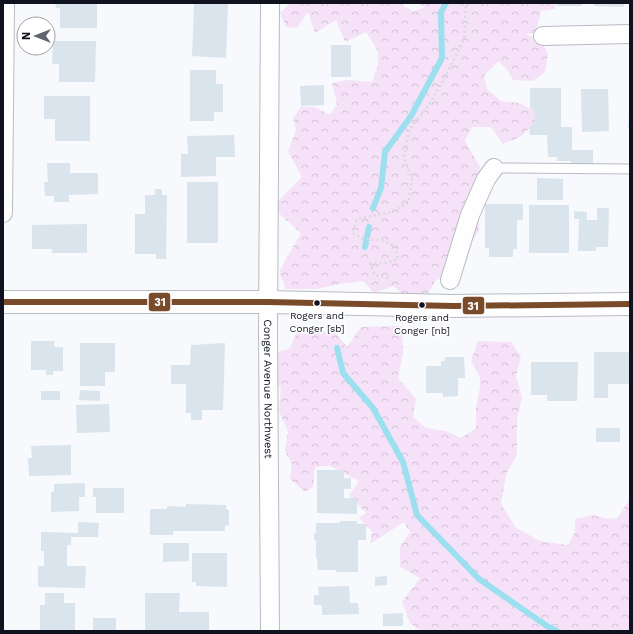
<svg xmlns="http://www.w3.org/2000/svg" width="633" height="634" font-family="'Work Sans',sans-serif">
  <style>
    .forest { fill: url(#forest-crowns) }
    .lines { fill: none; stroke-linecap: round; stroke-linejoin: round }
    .stream { stroke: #9ce0f0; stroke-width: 6 }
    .building { fill: #d9e4ed }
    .lane-casing { stroke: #b8bbc3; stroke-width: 11 }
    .street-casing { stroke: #b8bbc3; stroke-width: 20 }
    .secondary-casing { stroke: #b8bbc3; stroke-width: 24 }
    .path { stroke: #d8d9da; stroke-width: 2.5; stroke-dasharray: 2 3; stroke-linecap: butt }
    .lane { stroke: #fefeff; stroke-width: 9 }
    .street { stroke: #fefeff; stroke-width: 18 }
    .secondary { stroke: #fefeff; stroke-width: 22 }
    .bus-1-casing { stroke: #fff; stroke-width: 9 }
    .bus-1 { stroke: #7a4b2a; stroke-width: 6 }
    .bus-dot { fill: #10131f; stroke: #fff; stroke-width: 1.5 }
    .labels { text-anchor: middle; stroke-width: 3; stroke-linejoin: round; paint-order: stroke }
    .bus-label { font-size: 10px; fill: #10131f; stroke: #fff }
    .street-label { font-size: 11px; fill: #10131f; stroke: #fff }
    .line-badge { stroke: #fff; stroke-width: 1.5 }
    .badge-label { font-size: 11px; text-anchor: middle; font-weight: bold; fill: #fff }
  </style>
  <defs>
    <pattern id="forest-crowns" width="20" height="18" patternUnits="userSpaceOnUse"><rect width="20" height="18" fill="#f6e2f8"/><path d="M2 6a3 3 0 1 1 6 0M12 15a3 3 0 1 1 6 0" fill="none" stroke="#d2c1d4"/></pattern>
  </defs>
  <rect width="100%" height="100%" fill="#f7f9fc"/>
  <g class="forest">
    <polygon points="291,3 310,4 319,3 402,3 403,6 414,11 425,7 417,3 556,3 555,9 541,11 536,33 526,34 541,41 548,53 545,72 533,81 513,80 507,69 498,61 484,76 487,89 501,101 519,103 533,110 536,121 522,136 503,144 491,127 472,127 465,141 480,167 475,185 479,230 455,271 435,281 426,297 412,306 394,286 374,293 363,281 344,283 316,289 286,289 279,272 301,233 272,207 302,177 288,151 296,131 293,118 301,107 315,107 330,115 337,104 332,83 346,80 372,82 378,66 378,51 366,32 345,42 336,20 315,33 308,12 297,28 286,27 280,13"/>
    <polygon points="402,326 403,353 398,378 416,399 413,417 426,428 446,431 461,438 476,428 476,409 480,387 480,377 471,361 478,341 511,342 521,356 516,376 522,398 517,419 517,454 506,475 501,504 516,528 540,541 568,545 575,532 575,519 593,515 605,518 617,519 630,498 629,586 630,587 630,631 420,631 410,623 402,602 420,578 400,567 400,547 410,532 404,522 370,544 372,531 359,518 366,513 349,495 359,481 330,466 315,467 313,487 305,492 290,479 292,464 285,451 288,432 279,411 281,387 275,382 274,354 290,348 297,332 335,332 347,347 361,327"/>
  </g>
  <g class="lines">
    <g class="stream">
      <polyline points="373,208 381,188 385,152 411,116 442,58 441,12 446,3"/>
      <polyline points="365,247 369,227"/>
      <polyline points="337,348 343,373 373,408 403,462 417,515 479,579 547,626 557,631"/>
    </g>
  </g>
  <g class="building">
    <polygon points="55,3 97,3 97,28 60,28 60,8 56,8"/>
    <polygon points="194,3 228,3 226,58 192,56"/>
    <rect x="557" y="3" width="25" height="3"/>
    <polygon points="594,3 624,3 624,7 594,6"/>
    <polygon points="53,41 96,41 95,82 59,82 59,64 52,64"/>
    <rect x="331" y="45" width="20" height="32"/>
    <polygon points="190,70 216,70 216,84 223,84 223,112 214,112 214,121 190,121"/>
    <polygon points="324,85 324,105 301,106 300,86"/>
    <polygon points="530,88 561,88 561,127 572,127 572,150 593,150 593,164 571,164 571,161 557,161 557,157 548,157 547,135 530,135 529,128 536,121 533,110 530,108"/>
    <polygon points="581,89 608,89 609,131 582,132"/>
    <polygon points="44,96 90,96 90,141 55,141 55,119 44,119"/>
    <polygon points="629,117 630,117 630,128 628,128"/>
    <polygon points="234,135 235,157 216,157 216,176 181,177 181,154 188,154 187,136"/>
    <polygon points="47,163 70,163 70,173 98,173 98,194 69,195 69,202 54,202 54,196 45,196 44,182 48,182"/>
    <polygon points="537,178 563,179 563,200 537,200"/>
    <rect x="187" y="182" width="31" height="61"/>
    <polygon points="155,189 162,189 162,195 167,195 166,259 156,259 156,254 135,254 135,214 145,214 145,195 155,195"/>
    <polygon points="485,204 523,204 523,220 517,220 517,249 513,249 513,257 489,257 489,248 485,248"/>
    <rect x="529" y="205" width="40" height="48"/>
    <polygon points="597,208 609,208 608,247 596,247 596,251 578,251 579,219 574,219 574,211 587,212 587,220 597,220"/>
    <polygon points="87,224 87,253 52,253 52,249 32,249 32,225"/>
    <polygon points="31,341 54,341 54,347 63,347 63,371 53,371 53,375 46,375 46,370 31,370"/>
    <polygon points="80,343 115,343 115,372 105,372 105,386 80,386"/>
    <polygon points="225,343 223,410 202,410 202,420 191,420 191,413 186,413 186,384 171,384 171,365 190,365 191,345"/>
    <polygon points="594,352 630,352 630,384 608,384 608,398 594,398"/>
    <polygon points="445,357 464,357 465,378 458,378 458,396 443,397 443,393 426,393 426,366 441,366 441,361 445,361"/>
    <polygon points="531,362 578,362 577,401 547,401 547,395 531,395"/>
    <polygon points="80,390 100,391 100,401 79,400"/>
    <rect x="41" y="391" width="19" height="9"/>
    <polygon points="109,404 110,432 77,433 76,405"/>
    <rect x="596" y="428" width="24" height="14"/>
    <polygon points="71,445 71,475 29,476 28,458 32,458 31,446"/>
    <polygon points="317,470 344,470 344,478 351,478 351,489 344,489 344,498 357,498 357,514 317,513"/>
    <polygon points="85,483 85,497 79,497 79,511 51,512 51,492 54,492 54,484"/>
    <polygon points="93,488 124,488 124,513 96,513 96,497 93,497"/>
    <polygon points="186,504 226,505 226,509 229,510 229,525 225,526 225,531 173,531 173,535 150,535 150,509 167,509 167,506 186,507"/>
    <polygon points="340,521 357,521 357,524 366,524 366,540 358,540 358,572 336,572 336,570 318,570 317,558 316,558 316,540 314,540 314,533 316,533 316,523 340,523"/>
    <polygon points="78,522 99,523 98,537 71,537 71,545 67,545 67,566 86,566 85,588 38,587 38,566 44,566 44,551 41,551 41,532 78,533"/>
    <polygon points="163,543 189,543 189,561 163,562"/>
    <polygon points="192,553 227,553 227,587 196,586 196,582 192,582"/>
    <polygon points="387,576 387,585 375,586 375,577"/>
    <polygon points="349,586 350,603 358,603 359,614 322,615 322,605 314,605 314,595 319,595 318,587"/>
    <polygon points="45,593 64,593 64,603 75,603 75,631 40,631 40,605 45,605"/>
    <polygon points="145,593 180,593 179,612 209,612 209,631 145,631"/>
    <polygon points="403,613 403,626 383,626 383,614"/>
    <rect x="93" y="618" width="23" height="13"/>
  </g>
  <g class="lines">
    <g class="lane-casing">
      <polyline id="lane" points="494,168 630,169"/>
    </g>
    <g class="street-casing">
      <g id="street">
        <path id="s1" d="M270,3l-2,328 2,300"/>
        <polyline points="543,36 630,34"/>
        <polyline points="3,213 5,3"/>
        <polyline points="450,280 470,215 486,179 494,168"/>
      </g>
    </g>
    <g class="secondary-casing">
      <polyline id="secondary" points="3,302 268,302 453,306 630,304"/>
    </g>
    <polyline class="path" points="388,278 375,275 370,264 385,263 398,259 395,246 382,240 365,239 352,233 357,219 391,212 408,203 412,180 404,157 409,130 429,105 444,79 464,39 466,3"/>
    <use href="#lane" class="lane"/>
    <use href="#street" class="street"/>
    <use href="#secondary" class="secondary"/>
    <g class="bus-1-casing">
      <polyline id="bus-1" points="3,302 268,302 453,306 630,304"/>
    </g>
    <use href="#bus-1" class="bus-1"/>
  </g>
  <g class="bus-dot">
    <circle cx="317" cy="303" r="3.5"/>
    <circle cx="422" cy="305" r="3.5"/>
  </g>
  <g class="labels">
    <g class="bus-label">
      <text x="317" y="319">Rogers and<tspan x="317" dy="13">Conger [sb]</tspan></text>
      <text x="422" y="321">Rogers and<tspan x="422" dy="13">Conger [nb]</tspan></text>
    </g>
    <g class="street-label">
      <text dy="4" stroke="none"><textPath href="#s1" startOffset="386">Conger Avenue Northwest</textPath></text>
    </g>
  </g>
  <g class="line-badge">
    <rect x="148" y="292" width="23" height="20" rx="4" fill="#7a4b2a"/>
    <rect x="462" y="296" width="23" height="19" rx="4" fill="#7a4b2a"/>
  </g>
  <g class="badge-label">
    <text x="160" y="306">31</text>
    <text x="473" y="310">31</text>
  </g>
  <rect width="633" height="634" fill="none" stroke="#10131f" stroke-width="8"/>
  <g transform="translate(36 36) rotate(270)"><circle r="19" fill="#ffffff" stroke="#9fa1a5"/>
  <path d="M0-3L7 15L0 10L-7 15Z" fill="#61646c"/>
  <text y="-6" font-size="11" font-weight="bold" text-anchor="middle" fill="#10131f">N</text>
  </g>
</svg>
